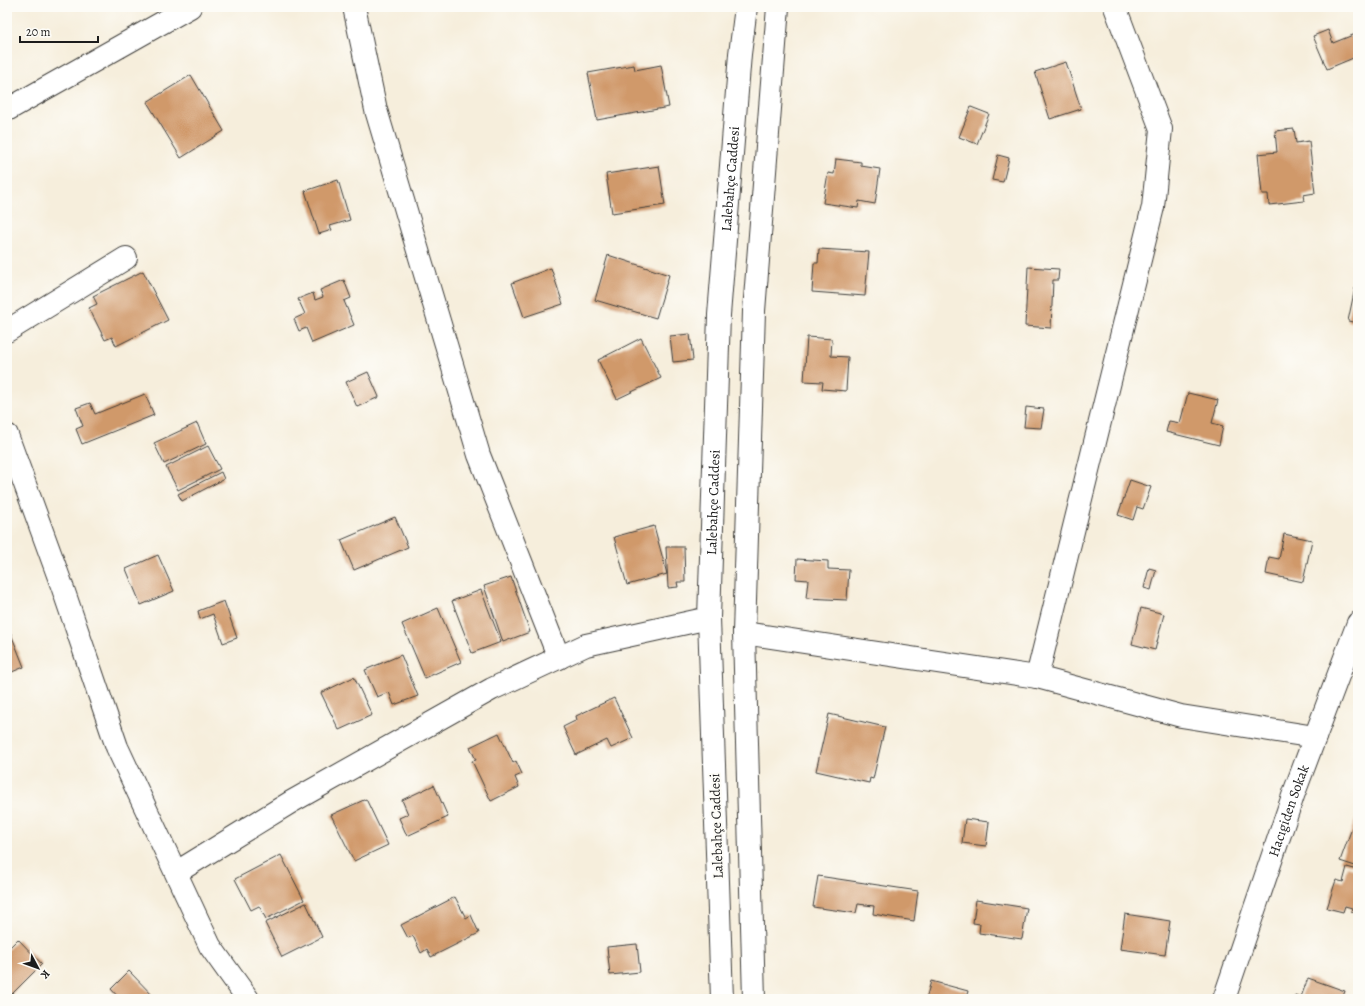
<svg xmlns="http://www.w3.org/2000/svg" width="1365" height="1006" font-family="Alegreya,serif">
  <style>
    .building { fill: #d0996a }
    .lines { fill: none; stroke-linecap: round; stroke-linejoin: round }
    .street-casing { stroke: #3d3c39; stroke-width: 24 }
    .secondary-casing { stroke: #3d3c39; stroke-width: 24 }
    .street { stroke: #fff; stroke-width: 22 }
    .secondary { stroke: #fff; stroke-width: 22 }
    .labels { text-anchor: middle; stroke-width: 4; stroke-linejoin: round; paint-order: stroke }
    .street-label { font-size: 14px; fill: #1c1c1c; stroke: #fdfcf7 }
  </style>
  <rect width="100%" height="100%" fill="#fdfcf7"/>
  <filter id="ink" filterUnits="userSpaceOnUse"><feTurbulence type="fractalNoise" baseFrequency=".025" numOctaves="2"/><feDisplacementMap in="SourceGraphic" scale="8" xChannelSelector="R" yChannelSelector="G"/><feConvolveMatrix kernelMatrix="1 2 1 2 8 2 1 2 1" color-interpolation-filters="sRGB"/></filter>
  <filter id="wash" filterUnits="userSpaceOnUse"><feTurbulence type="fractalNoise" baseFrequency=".012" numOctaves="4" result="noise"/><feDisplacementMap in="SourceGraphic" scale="16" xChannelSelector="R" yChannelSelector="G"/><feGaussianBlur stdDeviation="0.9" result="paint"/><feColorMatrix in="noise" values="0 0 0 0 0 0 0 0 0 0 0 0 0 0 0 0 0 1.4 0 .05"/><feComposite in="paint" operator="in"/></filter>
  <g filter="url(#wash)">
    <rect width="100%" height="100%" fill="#f6eedc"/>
    <g id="blocks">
      <g class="building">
        <polygon points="1328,30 1333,43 1358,33 1358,56 1327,69 1313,36"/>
        <polygon points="1066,62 1081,109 1050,119 1035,72"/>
        <polygon points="634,65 635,70 661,65 669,107 597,120 588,73"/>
        <polygon points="191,75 224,131 181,158 147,102"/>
        <polygon points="971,107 989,114 977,144 959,137"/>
        <polygon points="1294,129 1296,143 1309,141 1315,193 1303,195 1304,201 1269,205 1268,194 1262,194 1258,154 1277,152 1275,131"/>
        <polygon points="998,155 1009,158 1003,182 992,180"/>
        <polygon points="836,159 861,162 861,166 880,169 875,204 859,201 858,208 823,203 828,173 834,174"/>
        <polygon points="659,166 665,205 612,213 606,174"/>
        <polygon points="338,180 350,220 330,226 332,230 319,234 305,191"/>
        <polygon points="819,249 869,252 865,296 812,292 814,263 818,263"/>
        <polygon points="608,255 669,275 656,318 595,300"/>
        <polygon points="1028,267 1059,269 1058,280 1053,280 1051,328 1025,326"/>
        <polygon points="551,268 563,304 524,317 512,283"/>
        <polygon points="143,271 168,320 116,346 112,337 105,340 89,308 97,304 93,296"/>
        <polygon points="344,280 351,298 344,301 354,325 312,343 306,328 299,331 294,319 305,314 298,299 313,293 315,300 323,297 320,290"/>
        <polygon points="1355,288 1358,289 1358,323 1348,321"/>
        <polygon points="690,334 693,360 673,362 670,336"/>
        <polygon points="807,337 832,339 831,356 848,357 846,391 822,389 823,382 804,381"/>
        <polygon points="641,338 661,378 617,399 598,360"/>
        <polygon points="368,372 379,397 357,407 346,382"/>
        <polygon points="1188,393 1218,400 1212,423 1223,426 1219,445 1166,432 1169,421 1180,423"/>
        <polygon points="145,394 154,415 82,444 76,429 83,426 76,408 90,403 95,414"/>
        <polygon points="1026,407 1044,409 1041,428 1024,427"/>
        <polygon points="197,423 206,444 164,464 154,443"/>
        <polygon points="208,446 220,469 178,490 166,467"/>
        <polygon points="221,472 224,479 182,501 178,494"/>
        <polygon points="1130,480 1151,487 1143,509 1137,507 1133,520 1118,515"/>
        <polygon points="395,517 408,547 354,570 341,540"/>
        <polygon points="654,526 667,574 627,585 614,537"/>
        <polygon points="1284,534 1312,540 1303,582 1266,574 1269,557 1279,559"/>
        <polygon points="666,547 684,547 685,582 677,582 678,587 668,588"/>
        <polygon points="158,555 174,591 141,605 126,569"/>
        <polygon points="797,559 828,561 828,569 849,570 847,600 806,598 808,580 796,579"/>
        <polygon points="1149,568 1156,570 1151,590 1144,588"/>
        <polygon points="511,577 530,632 503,642 484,586"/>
        <polygon points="481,590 501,642 472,653 452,601"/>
        <polygon points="224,601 237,638 223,643 213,614 200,619 198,611"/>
        <polygon points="438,608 461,662 425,678 402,624"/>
        <polygon points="1141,608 1164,614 1155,650 1132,644"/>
        <polygon points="7,624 24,667 7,674"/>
        <polygon points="401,655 418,696 394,705 389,692 377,697 365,670"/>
        <polygon points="354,677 372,715 339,730 321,693"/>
        <polygon points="614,698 633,738 611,748 607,740 576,755 563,727 577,720 576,716"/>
        <polygon points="829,714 885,727 873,779 870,778 869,783 816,771"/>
        <polygon points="499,733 513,763 516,761 522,774 515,777 519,787 491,801 472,761 476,760 470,747"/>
        <polygon points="434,785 448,817 407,836 399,818 408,814 402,800"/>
        <polygon points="366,799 388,845 354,861 331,815"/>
        <polygon points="1356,817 1358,818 1358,867 1340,861"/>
        <polygon points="965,819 989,822 986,846 962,843"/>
        <polygon points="281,855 304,900 266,919 259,906 251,910 235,879"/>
        <polygon points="1347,867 1358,870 1358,913 1351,911 1352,908 1345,906 1343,912 1327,908 1336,880 1343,882"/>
        <polygon points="818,876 918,891 914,921 873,914 874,906 858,904 856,913 813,907"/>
        <polygon points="455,897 466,918 471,915 479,933 431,957 427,949 421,953 413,936 408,938 401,925"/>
        <polygon points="976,900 1027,908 1022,939 979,933 980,924 973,923"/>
        <polygon points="306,903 322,937 282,957 265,923"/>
        <polygon points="1125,914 1170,921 1165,955 1120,949"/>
        <polygon points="18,939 42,964 10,996 7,993 7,950"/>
        <polygon points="637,944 640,972 610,975 607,947"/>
        <polygon points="129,971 156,999 120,999 111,989"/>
        <polygon points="1308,978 1345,991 1342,999 1293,999 1295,995 1301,997"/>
        <polygon points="931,981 968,991 966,999 926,999"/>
      </g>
    </g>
  </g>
  <g filter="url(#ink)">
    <use href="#blocks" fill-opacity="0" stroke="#3d3c39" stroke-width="1"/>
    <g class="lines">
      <g class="street-casing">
        <g id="street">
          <polyline points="354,7 376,110 479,455 559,658"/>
          <polyline points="7,110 190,7"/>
          <polyline points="7,331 126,258"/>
          <polyline points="7,435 62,586 117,747 210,946 248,999"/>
          <polyline points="744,633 1037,677 1181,716 1315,737"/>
          <polyline points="1037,677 1153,207 1161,129 1115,7"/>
          <polyline points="177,872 291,802 492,689 586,645 709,618"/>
          <path id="s1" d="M1224,999l70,-206 64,-170"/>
        </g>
      </g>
      <g class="secondary-casing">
        <g id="secondary">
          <path id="s2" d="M722,999l-13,-381 10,-303 21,-261 6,-47"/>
          <polyline points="754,999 744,633 754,311 778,7"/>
        </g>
      </g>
      <use href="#street" class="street"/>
      <use href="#secondary" class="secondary"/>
    </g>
  </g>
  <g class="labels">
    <g class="street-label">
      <text dy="5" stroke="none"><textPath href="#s2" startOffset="821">Lalebahçe Caddesi</textPath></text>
      <text dy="5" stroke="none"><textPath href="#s2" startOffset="497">Lalebahçe Caddesi</textPath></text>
      <text dy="5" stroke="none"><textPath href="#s1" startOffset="199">Hacıgiden Sokak</textPath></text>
      <text transform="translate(716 826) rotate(-92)" y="5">Lalebahçe Caddesi</text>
    </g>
  </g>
  <rect width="1365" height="1006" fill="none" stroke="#fdfcf7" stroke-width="24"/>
  <g transform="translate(38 968) rotate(131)" stroke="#fdfcf7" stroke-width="3" paint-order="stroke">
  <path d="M0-3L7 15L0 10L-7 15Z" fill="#1c1c1c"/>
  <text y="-6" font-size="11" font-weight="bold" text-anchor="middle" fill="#1c1c1c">K</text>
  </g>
  <path d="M20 36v6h78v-6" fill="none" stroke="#1c1c1c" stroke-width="2"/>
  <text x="26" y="36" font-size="12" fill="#1c1c1c" stroke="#fdfcf7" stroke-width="3" paint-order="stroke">20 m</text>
</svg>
